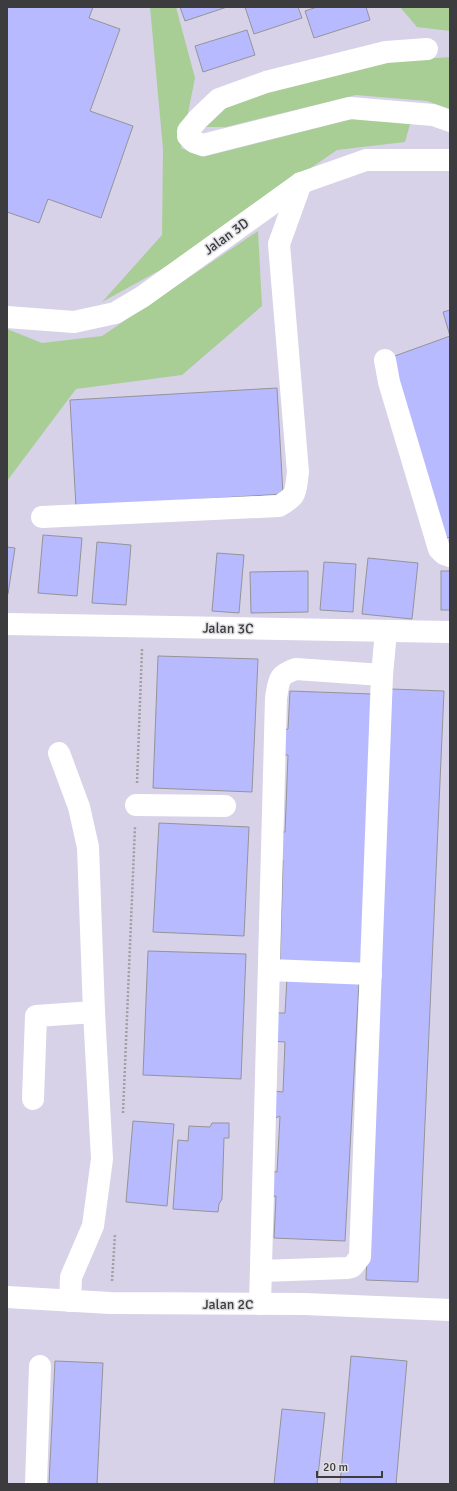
<svg xmlns="http://www.w3.org/2000/svg" width="457" height="1491" font-family="Signika,sans-serif">
  <style>
    .industrial { fill: #d7d2e8 }
    .green { fill: #a8ce95 }
    .building { fill: #b7baff; stroke: #949498 }
    .lines { fill: none; stroke-linecap: round; stroke-linejoin: round }
    .path { stroke: #a09fa2; stroke-width: 2.5; stroke-dasharray: 2 2; stroke-linecap: butt }
    .minor { stroke: #fff; stroke-width: 22 }
    .labels { text-anchor: middle; stroke-width: 3; stroke-linejoin: round; paint-order: stroke }
    .street-label { font-size: 14px; fill: #3c3c3e; stroke: #e0dfe3 }
  </style>
  <rect width="100%" height="100%" fill="#e0dfe3"/>
  <rect class="industrial" x="7" y="7" width="443" height="1477"/>
  <g class="green">
    <polygon points="150,7 176,7 195,78 181,148 203,157 356,118 410,124 405,142 337,150 171,264 102,302 162,235 163,149"/>
    <polygon points="400,7 450,7 450,31 417,27"/>
    <polygon points="450,57 450,109 427,101 356,95 226,127 206,127 227,107 260,93 387,62"/>
    <polygon points="258,231 262,306 182,375 76,389 7,481 7,329 42,343 102,336"/>
  </g>
  <g class="building">
    <polygon points="8,7 93,7 89,18 120,29 90,111 133,126 101,218 48,199 39,223 7,212 7,11"/>
    <polygon points="180,7 227,7 185,21"/>
    <polygon points="245,7 298,7 302,18 254,34"/>
    <polygon points="317,7 366,7 370,20 314,38 305,11"/>
    <polygon points="247,30 255,55 203,72 195,46"/>
    <polygon points="450,310 450,336 443,312"/>
    <polygon points="450,336 450,537 444,539 392,357"/>
    <polygon points="277,388 283,494 76,507 70,400"/>
    <polygon points="43,535 82,538 77,596 38,593"/>
    <polygon points="97,542 131,545 126,605 92,603"/>
    <polygon points="7,547 15,548 8,594 7,594"/>
    <polygon points="217,553 244,555 239,613 212,611"/>
    <polygon points="368,558 418,563 412,619 362,614"/>
    <polygon points="324,562 356,564 353,612 320,610"/>
    <polygon points="308,571 308,612 251,613 250,572"/>
    <rect x="441" y="571" width="9" height="39"/>
    <polygon points="158,656 258,659 252,792 153,788"/>
    <polygon points="391,689 444,691 418,1282 366,1280"/>
    <polygon points="290,691 372,694 361,964 280,961 283,860 276,859 277,832 285,832 288,755 280,755 281,731 288,729"/>
    <polygon points="159,823 249,827 244,936 153,932"/>
    <polygon points="148,951 246,954 241,1079 143,1075"/>
    <polygon points="287,978 359,982 345,1241 274,1238 276,1196 268,1198 269,1171 277,1172 280,1116 271,1120 273,1091 283,1092 285,1042 270,1041 272,1013 285,1013"/>
    <polygon points="133,1121 174,1124 167,1206 126,1202"/>
    <polygon points="212,1123 229,1123 229,1138 224,1138 222,1199 219,1204 218,1212 173,1209 178,1140 188,1141 189,1126 210,1127"/>
    <polygon points="351,1356 407,1361 396,1484 340,1484"/>
    <polygon points="55,1361 103,1363 97,1484 49,1484"/>
    <polygon points="282,1409 325,1413 317,1484 274,1484"/>
  </g>
  <g class="lines">
    <g class="path">
      <polyline points="137,783 142,649"/>
      <polyline points="123,1113 135,826"/>
      <polyline points="112,1281 115,1234"/>
    </g>
    <g class="minor">
      <polyline points="427,49 386,52 266,82 219,99 198,119 188,131 188,136 194,142 203,145 350,108 433,115 450,121"/>
      <polyline points="7,317 74,322 115,313 142,297 301,183 366,160 450,160"/>
      <polyline points="385,360 389,382 439,549 444,554 450,556"/>
      <path d="M42,517l237,-11c19,-11 16,-13 19,-34l-19,-228 22,-61"/>
      <polyline points="7,624 450,632"/>
      <polyline points="59,753 79,807 88,847 94,1012 102,1159 93,1226 71,1277 70,1301"/>
      <polyline points="136,805 225,806"/>
      <polyline points="269,970 371,974"/>
      <polyline points="33,1099 36,1016 94,1012"/>
      <polyline points="261,1271 347,1268 352,1267 360,1257 382,675 386,631"/>
      <polyline points="7,1297 110,1303 304,1304 450,1310"/>
      <path d="M260,1304l16,-606c3,-18 2,-23 20,-29l86,6"/>
      <polyline points="36,1484 40,1366"/>
    </g>
  </g>
  <g class="labels">
    <g class="street-label">
      <text transform="translate(226 236) rotate(-36)" y="5">Jalan 3D</text>
      <text transform="translate(228 628) rotate(1)" y="5">Jalan 3C</text>
      <text x="228" y="1309">Jalan 2C</text>
    </g>
  </g>
  <rect width="457" height="1491" fill="none" stroke="#3c3c3e" stroke-width="16"/>
  <path d="M317 1471v6h65v-6" fill="none" stroke="#3c3c3e" stroke-width="2"/>
  <text x="323" y="1471" font-size="12" fill="#3c3c3e" stroke="#e0dfe3" stroke-width="3" paint-order="stroke">20 m</text>
</svg>
